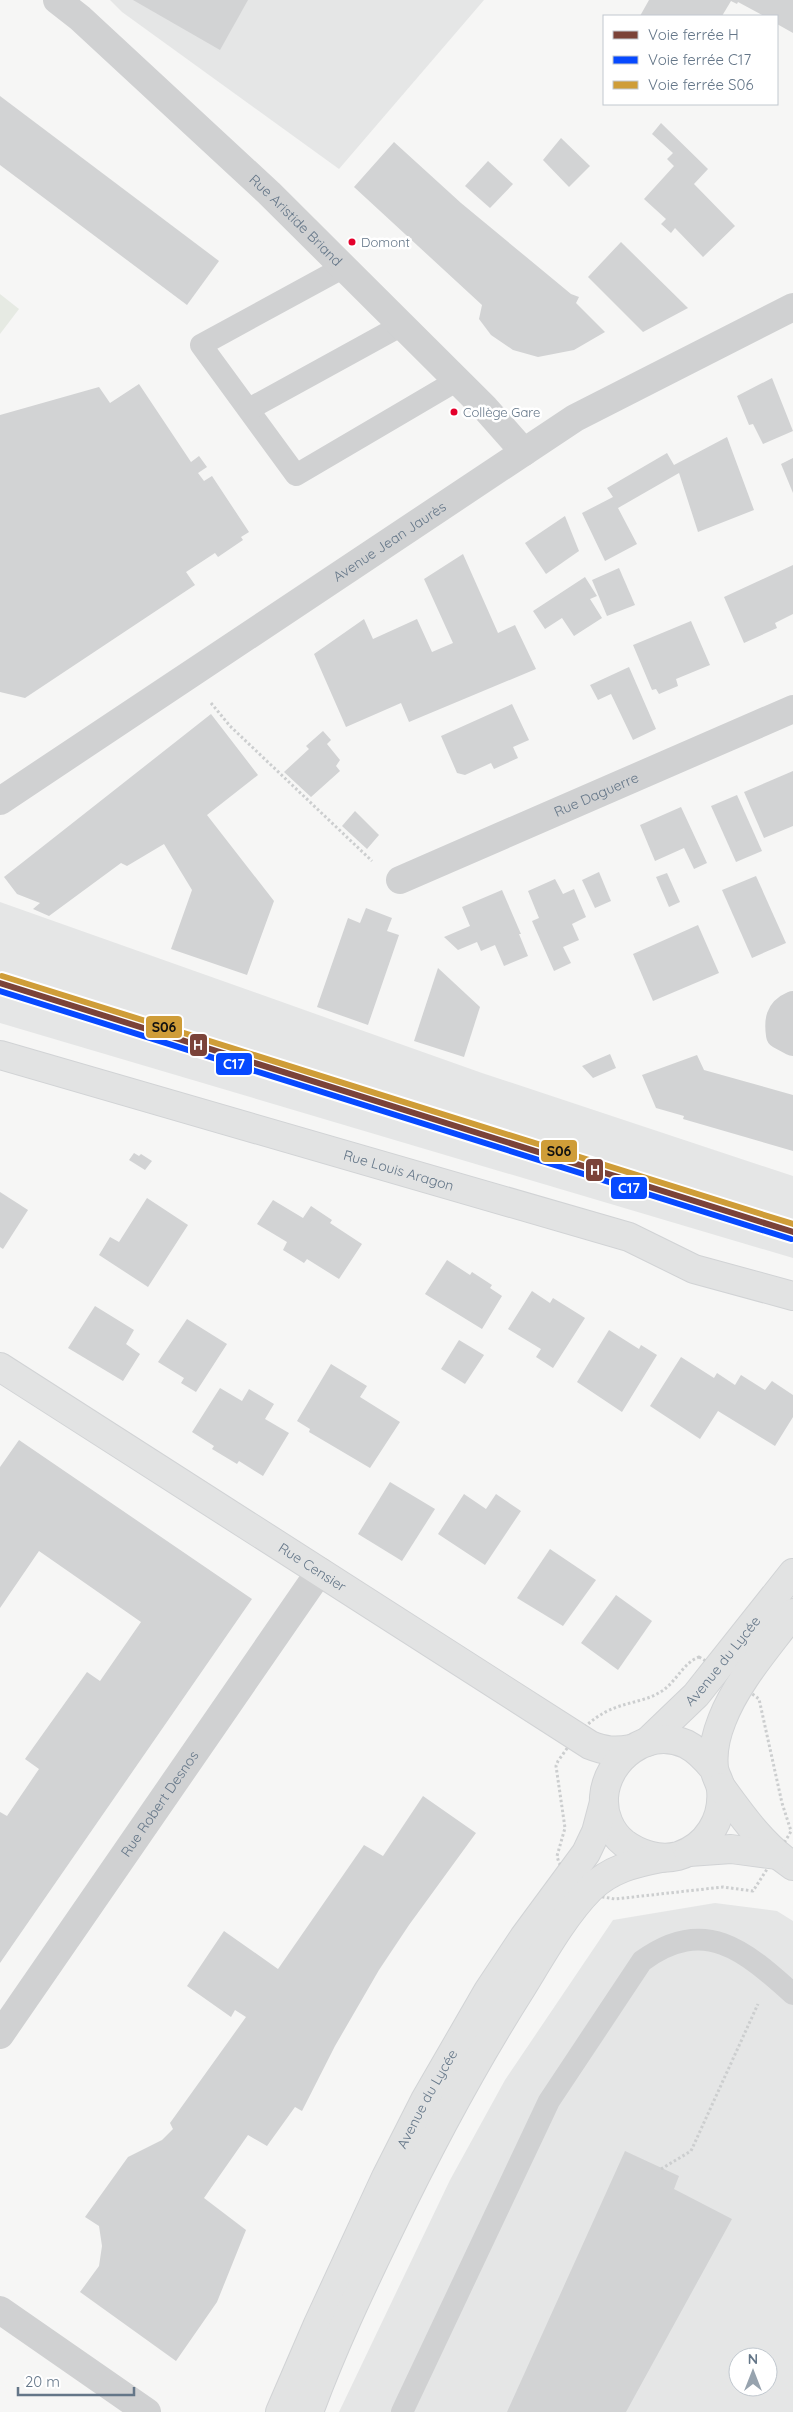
<svg xmlns="http://www.w3.org/2000/svg" width="793" height="2412" font-family="Quicksand,sans-serif">
  <style>
    .built { fill: #e5e6e6; fill-rule: evenodd }
    .green { fill: #e6eae3 }
    .building { fill: #d2d3d4 }
    .lines { fill: none; stroke-linecap: round; stroke-linejoin: round }
    .secondary-casing { stroke: #d1d3d5; stroke-width: 30 }
    .path { stroke: #cccecf; stroke-width: 3; stroke-dasharray: 2.5 2.5; stroke-linecap: butt }
    .lane { stroke: #d0d1d2; stroke-width: 22 }
    .street { stroke: #d0d1d2; stroke-width: 28 }
    .secondary { stroke: #e2e3e3; stroke-width: 28 }
    .rail-1-casing { stroke: #fff; stroke-width: 10 }
    .rail-2-casing { stroke: #fff; stroke-width: 10 }
    .rail-3-casing { stroke: #fff; stroke-width: 10 }
    .rail-1 { stroke: #7b4339; stroke-width: 6 }
    .rail-2 { stroke: #0749ff; stroke-width: 6 }
    .rail-3 { stroke: #cf9d38; stroke-width: 6 }
    .bus-dot { fill: #e4002b; stroke: #fff; stroke-width: 2 }
    .labels { text-anchor: middle; stroke-width: 5; stroke-linejoin: round; paint-order: stroke }
    .bus-label { font-size: 13px; fill: #647688; stroke: #fff; text-anchor: start }
    .street-label { font-size: 14px; fill: #647688; stroke: #fff }
    .line-badge { stroke: #fff; stroke-width: 2 }
    .badge-label { font-size: 14px; text-anchor: middle; font-weight: bold; fill: #fff }
    .pale-badge-label { font-size: 14px; text-anchor: middle; font-weight: bold; fill: #111 }
  </style>
  <rect width="100%" height="100%" fill="#f6f6f5"/>
  <g class="built">
    <polygon points="110,0 484,0 339,169 122,12"/>
    <polygon points="0,902 482,1073 793,1176 793,1258 0,1023"/>
    <path d="M715,1903l62,8 16,10v491h-454l111,-232 55,-100 108,-160zM738,2357h30v30h-30z"/>
  </g>
  <polygon class="green" points="0,294 19,309 0,334"/>
  <g class="building">
    <polygon points="133,0 248,0 220,50"/>
    <polygon points="649,0 793,0 793,33 777,24 777,16 764,16 738,2 737,4 731,1 722,16 640,16"/>
    <polygon points="0,96 219,261 187,305 0,165"/>
    <polygon points="661,123 708,169 694,184 735,226 703,257 675,228 671,233 661,224 666,219 644,199 674,166 667,159 673,153 652,134"/>
    <polygon points="561,138 590,166 569,187 543,160"/>
    <polygon points="394,142 461,203 571,294 579,297 576,303 605,332 574,350 538,357 513,350 491,335 479,319 482,305 354,187"/>
    <polygon points="488,161 513,184 490,208 465,186"/>
    <polygon points="621,242 688,308 643,332 588,277"/>
    <polygon points="772,378 793,431 763,444 753,424 749,425 737,396"/>
    <polygon points="139,384 191,462 199,456 207,467 198,473 204,481 212,476 249,532 241,537 243,540 218,557 215,553 186,572 195,585 25,698 0,692 0,415 99,387 110,403"/>
    <polygon points="727,437 754,510 698,532 679,473 618,508 637,544 605,561 582,513 613,497 607,488 667,453 674,465"/>
    <polygon points="793,458 793,493 781,464"/>
    <polygon points="565,516 579,551 546,574 525,543"/>
    <polygon points="463,554 498,633 515,625 536,669 409,722 401,703 346,727 314,654 364,619 373,639 417,619 432,652 453,643 424,579"/>
    <polygon points="793,565 793,614 775,623 777,628 744,643 724,597"/>
    <polygon points="619,568 635,605 607,616 592,580"/>
    <polygon points="585,577 597,596 590,599 602,618 574,636 562,618 545,629 533,611"/>
    <polygon points="691,621 710,665 676,679 678,686 659,694 656,689 652,690 633,645"/>
    <polygon points="629,667 656,729 633,740 611,694 598,700 590,685"/>
    <polygon points="512,704 529,740 513,747 518,758 494,769 491,763 465,775 457,773 441,736"/>
    <polygon points="211,714 258,775 207,815 274,901 247,975 171,949 192,890 164,844 127,866 121,863 49,916 33,909 40,903 17,894 4,877"/>
    <polygon points="323,731 331,740 327,744 340,760 336,766 340,771 311,797 284,772 309,749 306,746"/>
    <polygon points="793,771 793,826 764,838 744,792"/>
    <polygon points="737,795 762,851 736,862 711,806"/>
    <polygon points="681,807 707,863 694,869 684,848 655,861 640,825"/>
    <polygon points="355,811 379,835 367,849 342,826"/>
    <polygon points="599,872 611,901 595,908 582,880"/>
    <polygon points="667,873 680,902 669,907 656,877"/>
    <polygon points="756,876 786,943 752,958 722,890"/>
    <polygon points="555,879 563,894 574,889 586,917 572,924 579,940 563,947 571,963 554,971 532,921 539,918 528,891"/>
    <polygon points="502,890 521,934 519,934 528,956 504,966 495,945 481,951 477,942 458,950 444,937 470,926 462,907"/>
    <polygon points="366,908 392,918 387,931 399,935 368,1025 317,1007 348,918 360,923"/>
    <polygon points="698,925 719,973 653,1001 633,954"/>
    <polygon points="438,968 480,1007 464,1057 414,1041"/>
    <polygon points="610,1054 616,1068 593,1078 582,1066"/>
    <polygon points="697,1055 704,1070 793,1095 793,1151 683,1119 684,1116 656,1108 642,1075"/>
    <polygon points="134,1153 139,1156 141,1154 152,1161 145,1170 129,1160"/>
    <polygon points="0,1192 28,1210 3,1249 0,1247"/>
    <polygon points="147,1198 188,1225 148,1287 99,1255 110,1237 119,1242"/>
    <polygon points="273,1200 303,1218 311,1206 332,1220 330,1223 362,1244 339,1279 307,1259 304,1263 283,1250 287,1242 257,1224"/>
    <polygon points="447,1260 470,1275 472,1272 492,1285 490,1288 502,1296 482,1329 425,1294"/>
    <polygon points="532,1291 550,1303 553,1298 585,1318 553,1368 536,1357 541,1349 508,1329"/>
    <polygon points="95,1306 134,1330 126,1344 140,1354 123,1381 68,1348"/>
    <polygon points="187,1319 227,1344 196,1392 181,1383 184,1378 158,1362"/>
    <polygon points="609,1330 639,1349 641,1345 657,1355 622,1412 577,1382"/>
    <polygon points="459,1340 484,1355 465,1384 441,1369"/>
    <polygon points="681,1357 714,1378 717,1373 735,1385 741,1375 765,1390 772,1381 793,1395 793,1417 775,1446 718,1411 700,1439 650,1406"/>
    <polygon points="331,1364 367,1386 360,1397 400,1422 370,1468 309,1432 310,1429 297,1421"/>
    <polygon points="220,1388 242,1401 249,1389 274,1404 265,1419 289,1433 263,1476 239,1461 237,1464 212,1449 214,1446 192,1432"/>
    <polygon points="19,1440 252,1599 0,1963 0,1812 7,1816 39,1769 25,1759 87,1672 100,1681 141,1622 39,1551 0,1608 0,1467"/>
    <polygon points="390,1482 435,1509 402,1561 358,1534"/>
    <polygon points="464,1494 486,1509 496,1494 521,1511 485,1565 438,1534"/>
    <polygon points="550,1549 596,1580 563,1626 517,1598"/>
    <polygon points="616,1595 652,1621 618,1670 581,1643"/>
    <polygon points="423,1796 476,1833 409,1925 379,1970 335,2046 302,2111 295,2107 267,2146 248,2135 204,2198 246,2230 217,2302 176,2361 80,2292 99,2266 102,2246 99,2226 85,2217 128,2157 162,2140 173,2129 170,2123 246,2017 235,2010 231,2017 187,1986 224,1931 278,1969 364,1845 383,1856"/>
    <polygon points="625,2151 679,2176 674,2189 732,2219 626,2412 507,2412"/>
  </g>
  <g class="lines">
    <g class="secondary-casing">
      <g id="secondary">
        <path id="s5" d="M0,1055l629,182 65,32 99,27"/>
        <path id="s6" d="M0,1367l590,378c15,6 25,7 41,4"/>
        <path id="s7" d="M647,1742l49,-47 97,-122"/>
        <path d="M714,1769c-8,-10 -16,-19 -28,-25 -38,-17 -79,14 -82,53 -1,17 6,35 20,46 15,11 35,18 54,13 29,-9 46,-37 43,-67 -1,-7 -6,-14 -7,-21 -2,-17 2,-33 8,-48 15,-39 47,-74 71,-107"/>
        <path d="M721,1787c21,29 42,59 72,79"/>
        <polyline points="689,1852 731,1849 777,1855"/>
        <path id="s8" d="M280,2412l38,-88 68,-147 39,-77 63,-109 36,-54 62,-84 10,-21 8,-30"/>
        <path d="M309,2412c23,-63 52,-124 81,-184 39,-81 81,-160 129,-236 20,-32 44,-76 71,-103 20,-20 45,-26 71,-31"/>
      </g>
    </g>
    <g class="path">
      <polyline points="211,703 230,726 372,861"/>
      <path d="M699,1657l19,11 41,31 23,104 9,28 -2,4 -36,56 -30,-4 -108,12 -12,-2 -34,-22 -10,-12 -2,-7 8,-28 -9,-62 2,-5c18,-25 31,-45 62,-55 15,-5 33,-7 46,-18 11,-9 19,-26 33,-31z"/>
      <polyline points="661,2169 691,2151 758,2004"/>
    </g>
    <g class="lane">
      <polyline points="344,267 201,345 296,475 456,381"/>
      <polyline points="249,409 402,325"/>
      <path d="M402,2412l147,-311 93,-140c63,-46 103,-10 151,33"/>
    </g>
    <g class="street">
      <path id="s1" d="M57,0l23,18 189,175 216,215 39,44"/>
      <path id="s2" d="M0,801l575,-383 218,-111"/>
      <path id="s3" d="M400,880l393,-171"/>
      <path d="M793,1005c-14,6 -15,16 -13,30l13,7"/>
      <path id="s4" d="M0,2035l320,-464"/>
      <polyline points="0,2310 147,2412"/>
    </g>
    <use href="#secondary" class="secondary"/>
    <g class="rail-1-casing">
      <polyline id="rail-1" points="0,983 793,1232"/>
    </g>
    <g class="rail-2-casing">
      <polyline id="rail-2" points="0,991 791,1239"/>
    </g>
    <g class="rail-3-casing">
      <polyline id="rail-3" points="2,976 793,1224"/>
    </g>
    <use href="#rail-1" class="rail-1"/>
    <use href="#rail-2" class="rail-2"/>
    <use href="#rail-3" class="rail-3"/>
  </g>
  <g class="bus-dot">
    <circle cx="352" cy="242" r="4.5"/>
    <circle cx="454" cy="412" r="4.5"/>
  </g>
  <g class="labels">
    <g class="bus-label">
      <text x="361" y="247">Domont</text>
      <text x="463" y="417">Collège Gare</text>
    </g>
    <g class="street-label">
      <text dy="5" stroke="none"><textPath href="#s1" startOffset="325">Rue Aristide Briand</textPath></text>
      <text dy="5" stroke="none"><textPath href="#s2" startOffset="468">Avenue Jean Jaurès</textPath></text>
      <text dy="5" stroke="none"><textPath href="#s3" startOffset="214">Rue Daguerre</textPath></text>
      <text dy="5" stroke="none"><textPath href="#s5" startOffset="415">Rue Louis Aragon</textPath></text>
      <text dy="5" stroke="none"><textPath href="#s6" startOffset="371">Rue Censier</textPath></text>
      <text dy="5" stroke="none"><textPath href="#s7" startOffset="111">Avenue du Lycée</textPath></text>
      <text dy="5" stroke="none"><textPath href="#s4" startOffset="281">Rue Robert Desnos</textPath></text>
      <text dy="5" stroke="none"><textPath href="#s8" startOffset="346">Avenue du Lycée</textPath></text>
    </g>
  </g>
  <g class="line-badge">
    <rect x="145" y="1015" width="38" height="24" rx="5" fill="#cf9d38"/>
    <rect x="189" y="1033" width="19" height="24" rx="5" fill="#7b4339"/>
    <rect x="215" y="1052" width="38" height="24" rx="5" fill="#0749ff"/>
    <rect x="540" y="1139" width="38" height="24" rx="5" fill="#cf9d38"/>
    <rect x="585" y="1158" width="19" height="24" rx="5" fill="#7b4339"/>
    <rect x="610" y="1176" width="38" height="24" rx="5" fill="#0749ff"/>
  </g>
  <g class="badge-label">
    <text x="198" y="1050">H</text>
    <text x="234" y="1069">C17</text>
    <text x="595" y="1175">H</text>
    <text x="629" y="1193">C17</text>
  </g>
  <g class="pale-badge-label">
    <text x="164" y="1032">S06</text>
    <text x="559" y="1156">S06</text>
  </g>
  <rect x="603" y="15" width="175" height="90" fill="#ffffff" stroke="#c1c8cf"/>
  <rect x="613" y="31" width="25" height="8" fill="#7b4339" stroke="#c1c8cf"/>
  <text x="648" y="40" font-size="15" fill="#647688">Voie ferrée H</text>
  <rect x="613" y="56" width="25" height="8" fill="#0749ff" stroke="#c1c8cf"/>
  <text x="648" y="65" font-size="15" fill="#647688">Voie ferrée C17</text>
  <rect x="613" y="81" width="25" height="8" fill="#cf9d38" stroke="#c1c8cf"/>
  <text x="648" y="90" font-size="15" fill="#647688">Voie ferrée S06</text>
  <g transform="translate(753 2372)"><circle r="24" fill="#ffffff" stroke="#c1c8cf"/>
  <path d="M0-4L9 19L0 12L-9 19Z" fill="#97a3ae"/>
  <text y="-8" font-size="14" font-weight="bold" text-anchor="middle" fill="#647688">N</text>
  </g>
  <path d="M18 2387v8h116v-8" fill="none" stroke="#647688" stroke-width="2.5"/>
  <text x="25" y="2387" font-size="15" fill="#647688" stroke="#ffffff" stroke-width="4" paint-order="stroke">20 m</text>
</svg>
